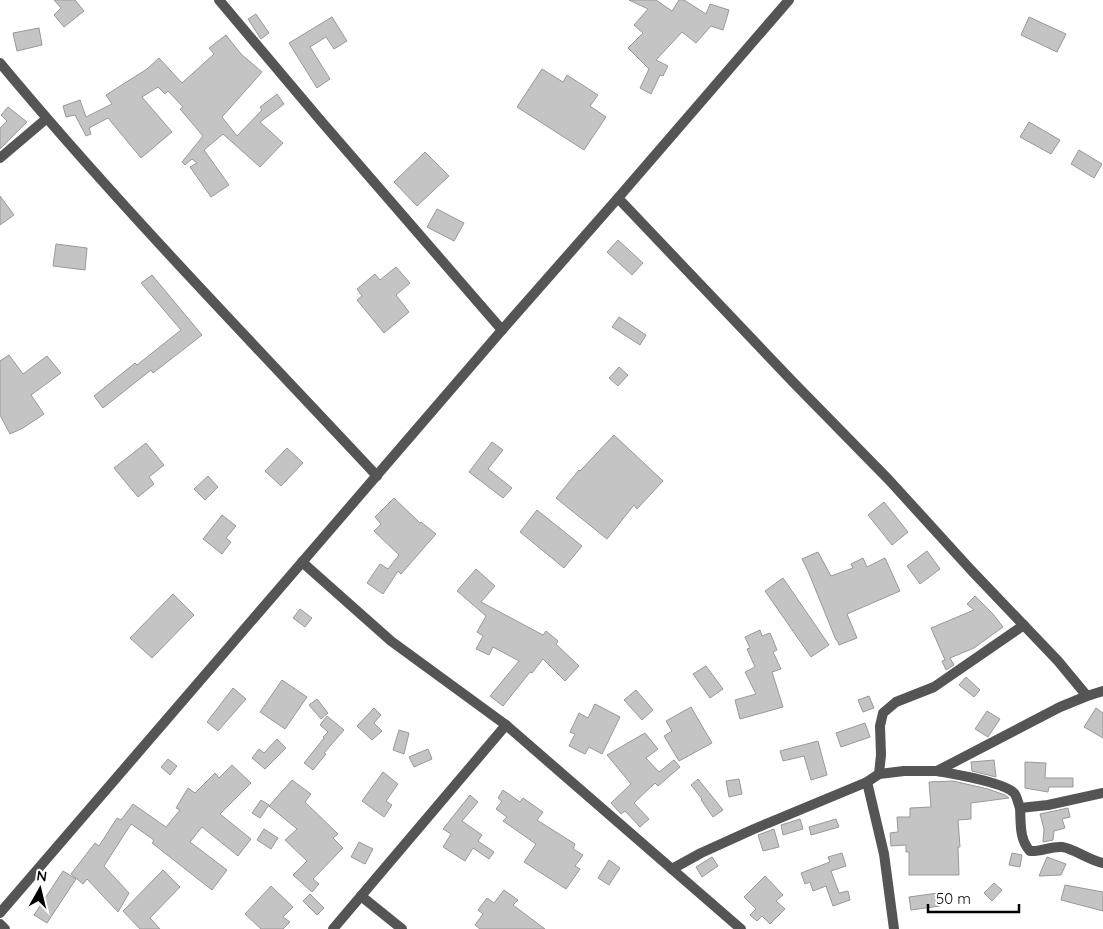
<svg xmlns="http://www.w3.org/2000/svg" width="1103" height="929" font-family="Quicksand,sans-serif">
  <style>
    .building { fill: #c4c4c4; stroke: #999 }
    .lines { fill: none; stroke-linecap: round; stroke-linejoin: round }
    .minor { stroke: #555; stroke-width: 10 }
  </style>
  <rect width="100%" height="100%" fill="#fff"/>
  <g class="building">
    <polygon points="54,0 75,0 84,11 64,27 54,15 61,8"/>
    <polygon points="629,0 656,0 672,11 679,0 684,0 706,14 710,4 729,10 723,30 711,26 696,43 682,32 656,60 668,66 663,76 660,75 651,94 640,88 649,69 628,48 643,33 634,25 648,9"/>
    <polygon points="256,14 269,33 261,39 248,19"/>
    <polygon points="332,17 347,41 334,49 326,37 310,47 330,79 317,88 289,43"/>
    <polygon points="1029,17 1066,34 1057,52 1021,35"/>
    <polygon points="39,28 42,45 17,51 13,33"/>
    <polygon points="226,35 241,54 262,72 222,117 237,136 262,110 260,107 277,94 284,104 260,122 283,143 260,167 223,134 204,150 229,185 211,197 190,167 197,163 192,159 185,165 182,162 203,136 180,109 183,107 168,91 165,94 158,87 142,97 172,132 141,158 108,118 89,128 91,134 86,136 75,115 66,117 63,106 80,100 86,117 112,104 106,95 147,69 159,58 182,83 214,54 209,48"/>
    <polygon points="542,69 563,82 567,75 598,95 590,106 606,117 584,150 517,107"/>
    <polygon points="8,107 27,122 0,149 0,128 7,121 1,115"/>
    <polygon points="1029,122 1060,140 1051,154 1020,137"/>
    <polygon points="1079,150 1102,164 1094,178 1071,164"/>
    <polygon points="425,152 449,176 417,206 394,182"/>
    <polygon points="0,196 14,215 0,225"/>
    <polygon points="437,209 464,223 454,241 427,227"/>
    <polygon points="618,240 643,263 632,275 607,252"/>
    <polygon points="56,244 87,248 85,270 53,266"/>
    <polygon points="396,267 410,283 396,295 409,312 384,333 357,300 362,296 357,289 375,274 380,280"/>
    <polygon points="152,275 202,335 153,373 151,370 103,408 94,396 135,363 137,365 181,330 141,283"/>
    <polygon points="619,317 646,335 640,345 612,327"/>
    <polygon points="9,355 23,374 47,356 61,373 31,395 44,414 23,428 10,434 0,415 0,361"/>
    <polygon points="619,367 628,375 618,386 609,378"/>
    <polygon points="614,435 663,481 637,509 634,505 607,539 556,498 579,470 580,471"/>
    <polygon points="492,442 503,450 488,469 512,488 503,498 469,472"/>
    <polygon points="146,443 164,465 149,477 154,484 138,497 114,468"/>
    <polygon points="287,448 303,463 281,486 265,471"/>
    <polygon points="208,476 218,487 205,500 194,489"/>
    <polygon points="394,498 420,523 421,522 436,534 401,574 398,571 383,594 367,583 380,564 388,569 399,555 374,531 381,524 375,517"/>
    <polygon points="884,502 908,532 892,545 868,515"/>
    <polygon points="537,510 582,546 564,568 520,532"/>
    <polygon points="222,515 236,526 226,538 231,542 222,554 203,539"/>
    <polygon points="927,551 940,569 920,584 907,566"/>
    <polygon points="818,552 831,576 853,568 851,564 863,558 867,567 885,558 900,591 847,614 857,638 839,645 837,640 836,640 808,571 802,559"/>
    <polygon points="476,569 495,586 481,602 543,635 546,631 558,641 556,644 579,666 565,681 543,659 532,673 530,672 503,706 490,696 519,661 493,647 489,655 476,649 483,636 477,632 486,616 457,591"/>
    <polygon points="783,578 829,645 811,657 765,591"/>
    <polygon points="173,594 194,615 152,658 130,638"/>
    <polygon points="975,596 993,614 1003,627 974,648 950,658 954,665 946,670 942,661 945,660 931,628 974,610 967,604"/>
    <polygon points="300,609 312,618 305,627 293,618"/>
    <polygon points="760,630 762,636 770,633 777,650 773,652 781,669 772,672 783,707 740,719 735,700 756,694 745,672 755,667 747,649 750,648 745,637"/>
    <polygon points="706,666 723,689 710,698 693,674"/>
    <polygon points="966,677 980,690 974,697 959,685"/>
    <polygon points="282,680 307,697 285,729 260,712"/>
    <polygon points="233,688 246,699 218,731 207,722"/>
    <polygon points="636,690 653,710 642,720 624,700"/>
    <polygon points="869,696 874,708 863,712 858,700"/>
    <polygon points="317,699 328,713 321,719 309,705"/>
    <polygon points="595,704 620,717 602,754 589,747 585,754 569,746 575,734 570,732 579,713 588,718"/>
    <polygon points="691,707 712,743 679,761 664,736 672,731 666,721"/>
    <polygon points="374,708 381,715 374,723 382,731 372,740 357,726"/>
    <polygon points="1096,708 1103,713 1103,738 1084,727"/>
    <polygon points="987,711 1000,719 988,737 975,729"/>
    <polygon points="327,716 344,730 324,753 326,754 313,770 304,763 324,738 323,737 328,732 320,725"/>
    <polygon points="865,723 870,737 841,747 836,733"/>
    <polygon points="399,730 409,733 404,754 393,750"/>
    <polygon points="645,733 658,749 646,758 659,772 674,760 680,767 658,786 655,783 634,803 649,819 640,827 625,811 621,814 611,803 631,784 607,755"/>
    <polygon points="277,739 286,748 265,769 252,758 259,749 264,753"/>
    <polygon points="818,741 827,775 811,780 804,756 783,761 780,751"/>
    <polygon points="428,749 432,759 414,767 409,757"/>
    <polygon points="168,759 177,766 170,775 161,767"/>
    <polygon points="994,760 996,777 972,771 971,762"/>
    <polygon points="1025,762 1046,763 1045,778 1073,778 1073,787 1049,787 1048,792 1025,788"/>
    <polygon points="232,765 251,783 220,814 251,839 238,856 202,827 190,842 227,870 212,890 152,843 154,840 131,824 104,866 129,893 118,912 87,879 83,884 71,874 95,843 99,846 117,818 121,820 133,804 166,827 180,810 176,808 188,788 195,793 215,773 219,778"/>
    <polygon points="383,772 398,784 386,801 392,805 384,817 362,801"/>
    <polygon points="698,779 723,810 713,817 701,800 702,799 691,785"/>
    <polygon points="739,779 742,794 729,797 726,781"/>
    <polygon points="292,780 311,794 305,802 338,834 333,838 343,848 313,879 319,884 312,892 293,875 307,861 285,840 297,829 269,806"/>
    <polygon points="953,781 988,789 1005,795 1009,798 971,803 971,819 958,820 960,847 958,847 959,875 909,875 909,852 906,852 906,845 891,846 890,833 898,832 897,817 910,817 910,808 931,807 929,782"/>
    <polygon points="503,790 520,802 523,798 543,812 537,820 575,844 573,849 583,855 575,866 580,869 566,889 524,862 536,844 503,821 507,817 496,809 502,801 498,798"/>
    <polygon points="470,795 478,802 462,821 482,835 478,841 494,852 489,859 473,848 465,861 443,847 451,834 443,829"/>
    <polygon points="261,800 269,805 260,818 252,813"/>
    <polygon points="1068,808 1070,817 1062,819 1065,828 1054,831 1053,840 1043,842 1044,829 1040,814"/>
    <polygon points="800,819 803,829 783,835 781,825"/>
    <polygon points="836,819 839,827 811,835 809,827"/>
    <polygon points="264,829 278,838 271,849 257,840"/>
    <polygon points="774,829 779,847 763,851 758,835"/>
    <polygon points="359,842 373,849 365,864 351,857"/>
    <polygon points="842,853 846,866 831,871 839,893 848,891 850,900 833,906 826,886 813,891 810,882 805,884 801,873 830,862 828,857"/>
    <polygon points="1012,853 1022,855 1020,867 1009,865"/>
    <polygon points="712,857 718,866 702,877 696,867"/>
    <polygon points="1047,857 1066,864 1061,875 1039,876"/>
    <polygon points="609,860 620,868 609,885 598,878"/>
    <polygon points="163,870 180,887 150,918 160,929 140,929 123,911"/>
    <polygon points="63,871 76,879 47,923 34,915"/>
    <polygon points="765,876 783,895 776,901 785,909 770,924 762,916 757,921 750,915 756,909 744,897"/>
    <polygon points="994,883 1002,890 992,901 984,893"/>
    <polygon points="1065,885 1103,892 1103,911 1061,900"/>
    <polygon points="271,886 293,907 283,917 290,922 283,929 261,929 245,914"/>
    <polygon points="504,890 518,900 513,905 545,929 480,929 475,925 483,914 478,910 487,898 494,903"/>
    <polygon points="938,893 940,906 911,910 909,897"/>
    <polygon points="310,894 324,908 317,915 303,901"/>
  </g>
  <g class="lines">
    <g class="minor">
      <polyline points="219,0 321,121 502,330"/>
      <path d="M0,63c119,143 250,277 377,413"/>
      <polyline points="0,158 46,119"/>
      <polyline points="618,198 793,382 889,480 971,570 1058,661 1087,696"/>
      <polyline points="302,562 391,641 506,725 741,929"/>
      <path d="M937,771c16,3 67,11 77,22 3,3 4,10 6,15l28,-3 55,-12"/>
      <polyline points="879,774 881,755 880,726 883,713 896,702 934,687 1024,625"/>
      <polyline points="867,782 884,854 894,929"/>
      <path d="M1020,808c1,15 -1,31 10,43 11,1 20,-5 32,-4 11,1 26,13 41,16"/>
      <polyline points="672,869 701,853 754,829 867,782 879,774 904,771 937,771 1060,707 1087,696 1103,691"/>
      <polyline points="361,896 402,929"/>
      <polyline points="0,913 502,330 618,198 789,0"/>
      <polyline points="0,924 5,929"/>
      <polyline points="333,929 506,725"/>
    </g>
  </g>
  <g transform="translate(40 889) rotate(8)" stroke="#ffffff" stroke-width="4" paint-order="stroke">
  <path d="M0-4L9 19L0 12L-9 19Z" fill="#000000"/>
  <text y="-8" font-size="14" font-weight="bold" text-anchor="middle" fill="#000000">N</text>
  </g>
  <path d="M928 904v8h91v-8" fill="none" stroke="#000000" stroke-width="2.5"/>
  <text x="936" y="904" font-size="15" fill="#000000" stroke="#ffffff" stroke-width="4" paint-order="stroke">50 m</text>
</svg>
